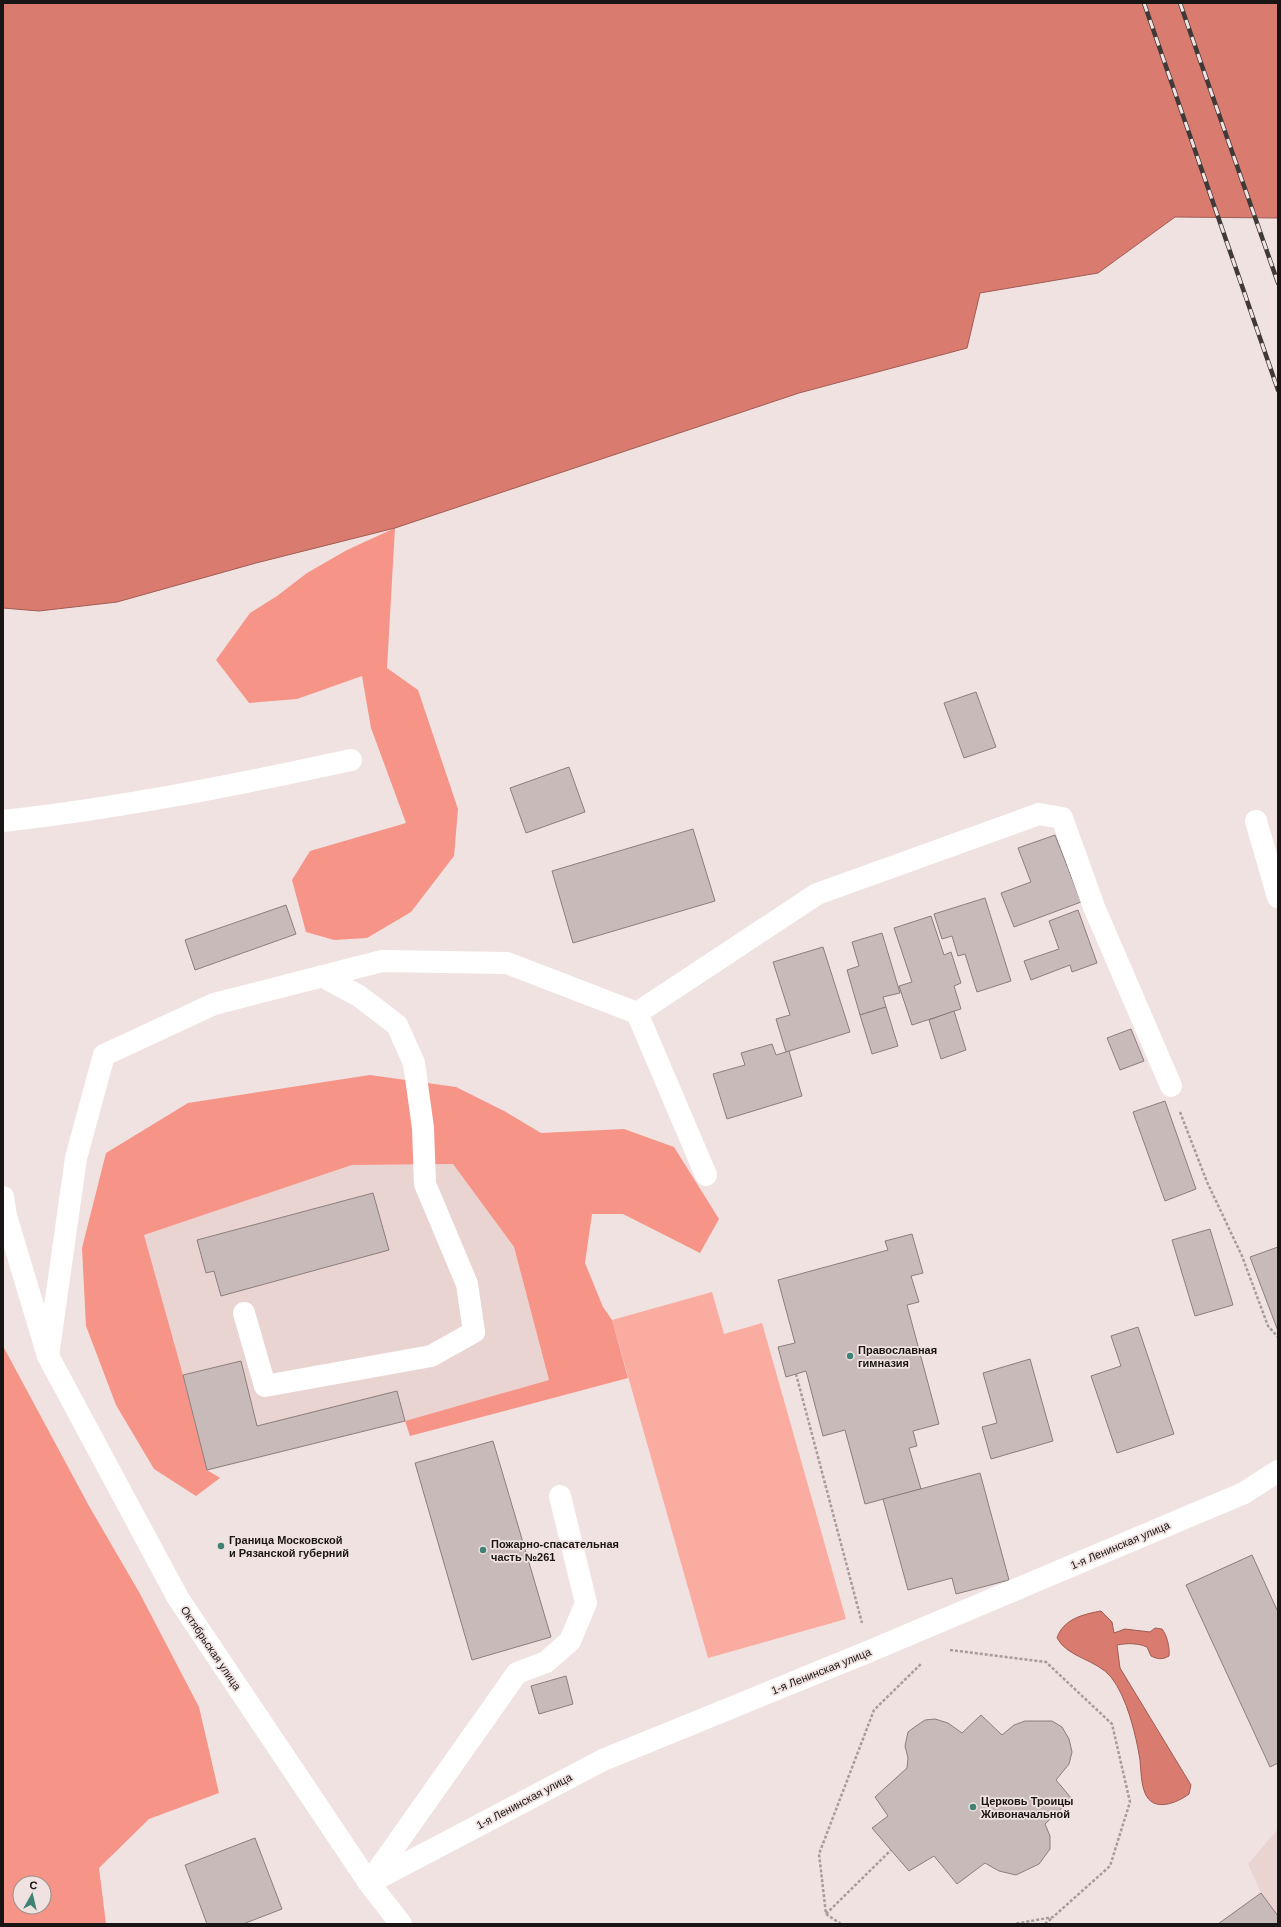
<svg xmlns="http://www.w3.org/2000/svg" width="1281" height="1927" font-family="Arial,sans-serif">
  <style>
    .built { fill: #ead4d1 }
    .green { fill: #fbaca1 }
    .forest { fill: #f79488; fill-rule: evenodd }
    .water { fill: #da7b6f; stroke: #a05c54 }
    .building { fill: #c7bab8; stroke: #8b7e7d }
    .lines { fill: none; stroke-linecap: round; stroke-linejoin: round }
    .path { stroke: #a69c9a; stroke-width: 2.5; stroke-dasharray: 3 2; stroke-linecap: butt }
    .minor { stroke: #fff; stroke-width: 22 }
    .rail-casing { stroke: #3f3a38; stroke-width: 4.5 }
    .rail { stroke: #f0e2e0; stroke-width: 3; stroke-dasharray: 9; stroke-linecap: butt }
    .poi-dot { fill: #408375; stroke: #f0e2e0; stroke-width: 1.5 }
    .labels { text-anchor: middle; stroke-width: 3.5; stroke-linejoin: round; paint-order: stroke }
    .poi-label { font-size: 11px; font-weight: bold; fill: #191514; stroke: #f0e2e0; text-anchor: start }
    .street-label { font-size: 11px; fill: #191514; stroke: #f0e2e0 }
  </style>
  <rect width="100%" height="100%" fill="#f0e2e0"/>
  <g class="built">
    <polygon points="453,1164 514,1247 549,1380 405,1421 207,1470 183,1375 143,1235 352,1165"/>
    <polygon points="1278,1829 1278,1916 1261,1893 1248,1864"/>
  </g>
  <polygon class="green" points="712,1292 724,1334 762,1323 846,1619 708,1658 612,1320"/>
  <g class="forest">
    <polygon points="395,528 387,668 418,690 458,809 454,856 411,912 367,938 334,940 306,932 292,880 310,851 406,823 371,728 362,676 297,699 249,703 216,660 250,613 277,596 307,573 347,550"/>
    <polygon points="370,1075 456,1087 506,1112 541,1133 624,1129 674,1147 719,1219 700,1253 623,1214 592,1214 585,1263 603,1307 612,1320 628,1378 410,1436 405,1421 549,1380 514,1247 453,1164 352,1165 144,1235 183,1375 207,1470 220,1478 196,1496 154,1469 116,1405 86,1326 82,1248 106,1153 188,1103"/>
    <path d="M3,1346l86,160 50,86 60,115 20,86 -70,26 -50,49 7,56h-103zM20,1883h24v24h-24z"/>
  </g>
  <g class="water">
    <polygon points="3,3 1278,3 1278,218 1175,217 1098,273 980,293 967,348 799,393 395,528 256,563 117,602 39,611 3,608"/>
    <path d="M1101,1611l11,11 2,11 11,-4 25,3 5,-4 7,1c5,6 8,19 7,27 -7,4 -12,3 -18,0l-4,-9c-9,-4 -20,-4 -30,-2l3,23 71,117 -2,9c-12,9 -36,19 -44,-1 -4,-9 -4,-23 -5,-33 -4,-25 -13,-63 -29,-83 -15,-18 -43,-19 -54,-39 6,-19 27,-24 44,-27z"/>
  </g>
  <g class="building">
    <polygon points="976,692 996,747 964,758 944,703"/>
    <polygon points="569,767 585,812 526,833 510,788"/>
    <polygon points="693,829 715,901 573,943 552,871"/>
    <polygon points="1055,835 1081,902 1014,927 1001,893 1031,882 1018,848"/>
    <polygon points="985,898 1011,981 977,992 965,954 958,956 952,936 942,939 934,914"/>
    <polygon points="286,905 296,934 195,970 185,940"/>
    <polygon points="1078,910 1097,963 1072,972 1070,965 1031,980 1024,961 1059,949 1049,921"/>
    <polygon points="931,916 944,955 951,952 961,983 954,986 961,1009 912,1025 899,986 912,982 894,928"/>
    <polygon points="882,933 900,993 883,997 886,1007 860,1015 847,970 859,966 852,942"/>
    <polygon points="823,947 850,1032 786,1052 776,1019 790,1015 773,962"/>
    <polygon points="886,1007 898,1046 872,1054 860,1015"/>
    <polygon points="954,1011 966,1050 941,1059 929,1020"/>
    <polygon points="1131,1029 1144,1061 1120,1070 1107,1038"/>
    <polygon points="772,1044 776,1055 789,1051 802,1096 727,1119 713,1074 745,1065 741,1053"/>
    <polygon points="1165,1101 1196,1189 1165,1201 1133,1112"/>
    <polygon points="373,1193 389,1250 221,1296 214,1271 206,1273 197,1240"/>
    <polygon points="1210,1229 1233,1305 1195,1316 1172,1240"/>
    <polygon points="912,1234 923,1273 911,1276 919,1302 907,1305 939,1424 913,1431 917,1446 909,1448 921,1489 865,1504 845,1430 823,1436 806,1371 786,1377 778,1347 795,1343 778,1280 888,1250 885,1241"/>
    <polygon points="1278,1247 1278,1331 1250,1257"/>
    <polygon points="1138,1327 1174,1434 1117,1453 1091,1376 1121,1366 1111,1336"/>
    <polygon points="1030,1359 1053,1441 991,1459 982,1427 997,1423 983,1373"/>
    <polygon points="241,1361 257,1426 397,1391 405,1421 207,1470 183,1375"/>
    <polygon points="493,1441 551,1637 472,1660 415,1463"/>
    <polygon points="980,1473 1009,1580 956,1594 952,1578 908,1590 883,1499"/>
    <polygon points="1252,1555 1278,1612 1278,1763 1270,1767 1186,1585"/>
    <polygon points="566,1676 573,1704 539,1714 531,1686"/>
    <polygon points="981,1715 1002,1735 1014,1725 1025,1721 1052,1721 1062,1727 1069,1739 1072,1752 1069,1764 1056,1780 1072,1799 1045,1824 1050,1836 1050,1849 1039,1864 1016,1875 999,1871 985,1863 957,1884 934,1856 909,1871 872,1828 888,1816 875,1797 907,1768 908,1758 905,1746 908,1732 916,1726 925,1720 935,1719 948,1723 962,1733"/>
    <polygon points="255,1838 282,1909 243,1924 207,1924 185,1865"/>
    <polygon points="1261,1893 1278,1916 1278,1924 1218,1924"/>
  </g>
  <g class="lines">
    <g class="path">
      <polyline points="1180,1112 1207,1182 1242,1256 1268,1326 1278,1337"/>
      <polyline points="796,1374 862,1623"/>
      <polyline points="950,1650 1046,1662 1112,1724 1130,1802 1110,1866 1053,1917 1014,1924"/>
      <polyline points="826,1914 891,1850"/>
      <polyline points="841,1924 826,1914 819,1854 874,1710 922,1663"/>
      <polyline points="1045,1924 1052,1918"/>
    </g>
    <g class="minor">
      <path d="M3,821c117,-13 233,-36 348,-61"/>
      <polyline points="1256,821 1278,897"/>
      <polyline points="637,1013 817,894 1039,814 1062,818 1094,907 1171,1086"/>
      <polyline points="3,1197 6,1216 48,1356 178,1598 369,1883 401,1924"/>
      <polyline points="244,1313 265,1386 431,1356 474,1332 467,1284 425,1184 423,1128 414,1063 397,1025 359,996 322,976"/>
      <polyline points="48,1356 76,1158 104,1055 214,1004 382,961 507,963 637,1013 706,1175"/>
      <polyline points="371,1880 517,1673 546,1662 570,1641 586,1603 560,1496"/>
      <polyline points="369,1883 603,1760 870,1651 1244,1493 1278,1471"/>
    </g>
    <g class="rail-casing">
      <g id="rail">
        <polyline points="1144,3 1278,390"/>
        <polyline points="1180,3 1278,283"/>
      </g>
    </g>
    <use href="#rail" class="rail"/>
  </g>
  <g class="poi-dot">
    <circle cx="850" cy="1356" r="4"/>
    <circle cx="221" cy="1546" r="4"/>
    <circle cx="483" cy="1550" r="4"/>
    <circle cx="973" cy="1807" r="4"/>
  </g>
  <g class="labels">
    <g class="poi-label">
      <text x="858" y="1354">Православная<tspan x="858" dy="13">гимназия</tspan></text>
      <text x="229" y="1544">Граница Московской<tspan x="229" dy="13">и Рязанской губерний</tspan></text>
      <text x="491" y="1548">Пожарно-спасательная<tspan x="491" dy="13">часть №261</tspan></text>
      <text x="981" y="1805">Церковь Троицы<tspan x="981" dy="13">Живоначальной</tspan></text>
    </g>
    <g class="street-label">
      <text transform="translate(1120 1545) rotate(-23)" y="4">1-я Ленинская улица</text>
      <text transform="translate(211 1648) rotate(56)" y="4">Октябрьская улица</text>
      <text transform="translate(821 1671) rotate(-22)" y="4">1-я Ленинская улица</text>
      <text transform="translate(524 1801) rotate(-28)" y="4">1-я Ленинская улица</text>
    </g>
  </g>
  <rect width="1281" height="1927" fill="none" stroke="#191514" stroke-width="8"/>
  <g transform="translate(32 1895) rotate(8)"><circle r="19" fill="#f0e2e0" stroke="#9a908e"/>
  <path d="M0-3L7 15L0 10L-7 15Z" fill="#408375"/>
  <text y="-6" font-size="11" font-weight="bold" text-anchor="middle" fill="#191514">С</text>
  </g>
</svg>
